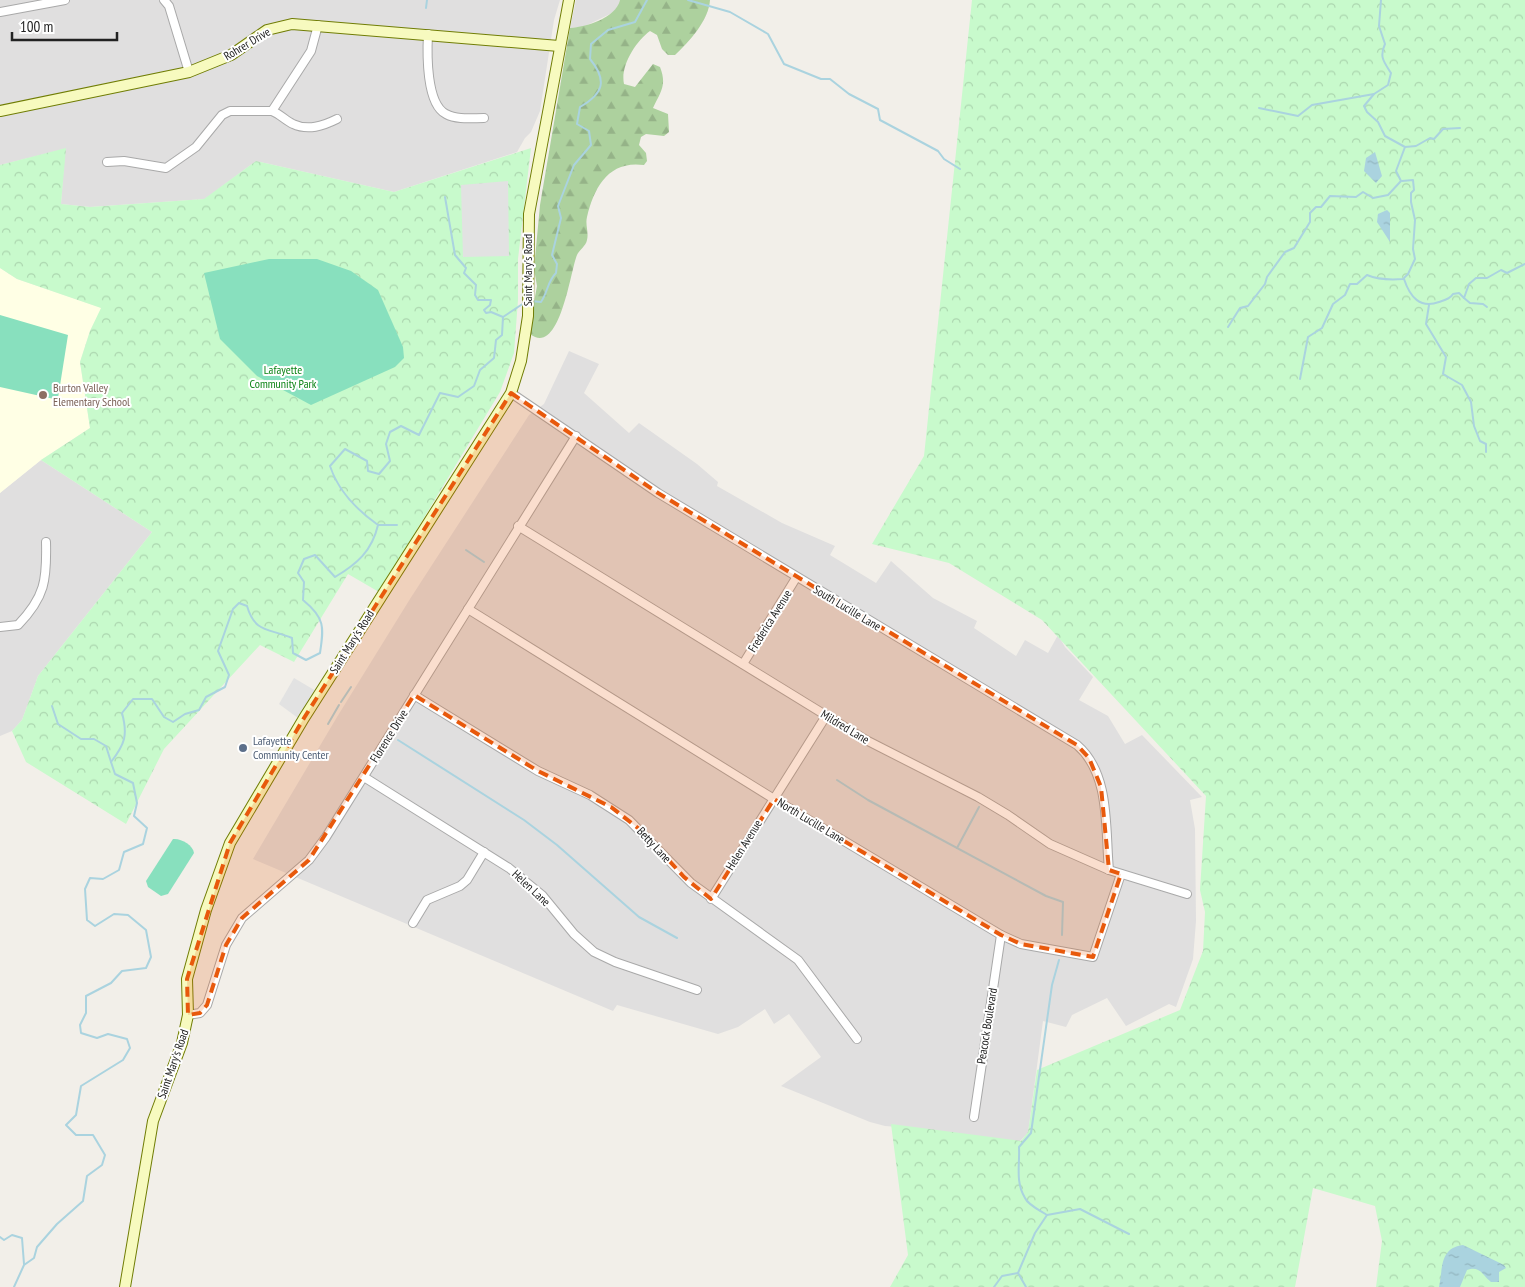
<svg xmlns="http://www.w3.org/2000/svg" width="1525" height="1287" font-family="'PT Sans Narrow',sans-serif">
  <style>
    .residential { fill: #e0dfdf }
    .education { fill: #ffffe5 }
    .forest { fill: url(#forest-firs) }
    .park { fill: url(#park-crowns) }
    .pitch { fill: #88e0be }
    .parking { fill: #e2e2e2 }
    .water { fill: url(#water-ripples) }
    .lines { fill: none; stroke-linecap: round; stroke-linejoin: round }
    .stream { stroke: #aad3df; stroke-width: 2 }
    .street-casing { stroke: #a9a9a9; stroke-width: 10 }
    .secondary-casing { stroke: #707d05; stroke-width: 12 }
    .street { stroke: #fff; stroke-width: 8 }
    .secondary { stroke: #f7fabf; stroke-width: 10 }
    .marked { fill: #e8590c; fill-opacity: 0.2; stroke: #e8590c; stroke-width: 4; stroke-dasharray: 10 6; stroke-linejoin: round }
    .education-dot { fill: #8d6e63; stroke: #fff; stroke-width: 2 }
    .service-dot { fill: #5c6f8a; stroke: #fff; stroke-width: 2 }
    .labels { text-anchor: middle; stroke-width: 4; stroke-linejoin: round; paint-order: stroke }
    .street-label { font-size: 12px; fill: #222; stroke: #fff }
    .park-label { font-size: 12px; fill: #0c8416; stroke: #fff }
    .education-label { font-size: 12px; fill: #785e54; stroke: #fff; text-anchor: start }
    .service-label { font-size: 12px; fill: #4e5e75; stroke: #fff; text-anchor: start }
  </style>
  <defs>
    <pattern id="forest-firs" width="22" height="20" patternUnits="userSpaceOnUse" patternTransform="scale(1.25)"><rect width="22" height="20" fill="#add19e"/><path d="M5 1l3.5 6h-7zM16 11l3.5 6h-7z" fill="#95b388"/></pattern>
    <pattern id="park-crowns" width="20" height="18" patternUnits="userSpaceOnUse" patternTransform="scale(1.25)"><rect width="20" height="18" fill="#c8facc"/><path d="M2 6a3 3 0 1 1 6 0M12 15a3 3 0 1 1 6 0" fill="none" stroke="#acd6af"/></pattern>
    <pattern id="water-ripples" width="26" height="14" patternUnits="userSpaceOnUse" patternTransform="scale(1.25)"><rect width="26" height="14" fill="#aad3df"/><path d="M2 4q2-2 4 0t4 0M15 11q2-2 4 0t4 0" fill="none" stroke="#92b5bf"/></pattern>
  </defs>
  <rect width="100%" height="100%" fill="#f2efe9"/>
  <g class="residential">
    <polygon points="0,0 560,0 554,20 540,111 531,132 525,138 517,152 394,192 256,161 205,199 90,207 61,204 65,149 0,165"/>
    <polygon points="576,0 620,0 617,9 610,14 583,27 570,28"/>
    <polygon points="569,351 599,364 584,393 629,433 639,423 697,464 718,482 717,486 782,523 835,546 830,555 876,583 891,561 933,598 977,621 974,628 1016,656 1025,640 1048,653 1058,635 1065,647 1093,677 1079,700 1108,716 1125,744 1142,735 1202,797 1190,800 1195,829 1196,921 1193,959 1176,1007 1169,1004 1126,1026 1107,998 1072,1015 1066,1027 1043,1021 1028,1133 1017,1144 913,1128 885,1126 870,1122 781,1086 821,1057 789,1014 774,1024 765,1009 738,1027 718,1034 617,1005 613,1011 253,859 337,717 410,599 529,415 544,404"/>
    <polygon points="41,460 152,532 38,676 22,720 12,731 0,736 0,493"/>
  </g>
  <polygon class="education" points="0,268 17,279 102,308 90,331 80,362 90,428 41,460 0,493"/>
  <path class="forest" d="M620,0h90c-1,20 -21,42 -35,55h-7l-6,-6 -5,-14 -7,-4c-14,10 -30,35 -26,53l11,3 18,-23 7,3c7,18 1,24 -7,41l15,6 1,18 -5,4 -18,-2 -5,3 -2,8 7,8 1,8 -3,4c-35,-5 -50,22 -57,52 -2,8 2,15 0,23 -1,6 -8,10 -10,15 -7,17 -17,102 -47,79l-1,-5 8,-43 -3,-17 6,-64 30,-177c16,-1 46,-10 50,-28z"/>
  <g class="park">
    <polygon points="972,0 1525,0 1525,1287 1376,1287 1382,1241 1375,1206 1313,1188 1295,1287 890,1287 908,1255 891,1124 1021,1141 1028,1132 1037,1070 1180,1010 1203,951 1205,912 1200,890 1206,796 1042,620 949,563 872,544 924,456"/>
    <polygon points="66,148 61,204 90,207 204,199 256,161 394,192 531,148 518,259 518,300 514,353 500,392 379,592 348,574 294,662 260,645 164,749 126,824 26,762 12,731 22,720 38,676 152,532 41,460 90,428 80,362 90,331 101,308 17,279 0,268 0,165"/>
  </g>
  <g class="pitch">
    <polygon points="269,259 317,259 351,271 378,290 403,347 404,358 395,367 311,405 257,376 220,339 204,273"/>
    <polygon points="0,315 68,335 58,398 54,399 0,387"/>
    <path d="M173,839c8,-1 20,6 21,14l-26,41 -7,2 -13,-9 -2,-6z"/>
  </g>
  <g class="parking">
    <polygon points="508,181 509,256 463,257 461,185"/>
    <polygon points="294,678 316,691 298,718 279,704"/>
  </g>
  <g class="water">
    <polygon points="1375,152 1382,176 1376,183 1364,171 1366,158"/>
    <polygon points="1387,210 1390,213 1390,242 1377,222 1378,214"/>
    <path d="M1463,1245l41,20 2,3 -7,4v10h-8c-9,-7 -11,-17 -24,-12l-7,17h-21c4,-18 0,-39 24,-42z"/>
  </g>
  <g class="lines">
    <g class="stream">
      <polyline points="688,0 730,12 768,34 784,64 821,79 830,79 849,94 878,109 880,120 938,151 944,159 960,169"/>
      <polyline points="426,8 427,0"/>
      <polyline points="1259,108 1298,116 1312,105 1374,94"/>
      <polyline points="1405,147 1416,146 1430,138 1434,139 1443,129 1460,128"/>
      <polyline points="445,197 455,255 466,268 464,273 476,285 475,295 478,300 491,300 490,305 484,310 486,313 491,312 503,317"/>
      <path d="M1404,279c6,18 16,30 35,23 6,-2 11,-3 14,-8l6,-1 5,5 5,-14 7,-6h11l14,-8 6,3 18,-9"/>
      <polyline points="1464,298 1470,303 1483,304 1487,307"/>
      <path d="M531,301l10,1c7,-10 6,-20 15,-29l1,-9 -5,-9 9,-37 -3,-12 16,-41 17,-20 -2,-14 -12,-7 3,-17c23,-13 28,-26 10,-48l1,-15 17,-14 27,-8 12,-22"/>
      <polyline points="1429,305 1426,324 1446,357 1443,374 1462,385 1471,402 1474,426 1480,441 1486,444 1486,452"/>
      <path d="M1228,327l12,-19 8,-2 17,-22 2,-7 18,-25 9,-4 16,-26v-9l6,-6h5l9,-11 26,1 7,-5 10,6 15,-3 13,-14 -5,-10 9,-24 -20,-11 -7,-14 -11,-10 -3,-6 10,-12 14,-9 3,-12c-7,-11 -12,-16 -6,-29l-6,-18 2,-26"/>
      <path d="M1300,379l8,-42 14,-9 11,-24 12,-9 5,-11h7l10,-9c12,5 24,5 36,4l5,-5 7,-15 -2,-10 2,-29 -4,-18v-9l3,-3 -1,-10 -11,1"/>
      <polyline points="378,525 397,525"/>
      <polyline points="466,550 484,562"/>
      <polyline points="341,702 351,687"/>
      <polyline points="52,706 58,724 81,739 94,739 106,746 111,762"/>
      <polyline points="328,724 339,705"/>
      <polyline points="398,740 524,820 557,845 639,917 677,938"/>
      <polyline points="837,780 868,800 1046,896 1063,902 1062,935"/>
      <polyline points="957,848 979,807"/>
      <path d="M1059,960l-7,25 -21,148 -12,14c1,17 -4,35 6,51 3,7 16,13 22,17l33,-6 49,25"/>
      <polyline points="0,1237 4,1240 12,1235 22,1238 24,1264"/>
      <path d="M14,1287l10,-22 10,-7 3,-11 20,-23 26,-23 4,-25 15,-11 3,-10 -12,-20h-17l-10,-10 10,-10 5,-29 42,-26 7,-12 -3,-9 -19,-5 -11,4 -16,-5 -1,-8 6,-12v-17l25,-13 11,-12 24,-3 5,-11 -5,-27 -18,-15 -14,-1 -19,12 -8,-6 -2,-31 5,-11 13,1 16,-9 5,-18 19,-8 4,-16 -13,-12 3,-13 -4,-20 -18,-9 -4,-12c14,-18 17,-27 11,-49l11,-14h19l12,18 9,5 12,-8 14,-4 7,-13 19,-10 4,-12 -11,-24 15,-42 6,-6 8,3c8,27 21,22 45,32l1,15 13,7 14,-7c4,-26 5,-35 -17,-53l1,-18 -6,-9 6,-14 11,-4 20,22c22,-13 37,-26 43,-52 -21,-15 -40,-34 -48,-59l15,-17 22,12 1,10 11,3 11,-13 -4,-17 4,-12 11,-6 18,9 21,-42 18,4 16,-11 6,-16 14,-12 2,-18 6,-5 1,-18 21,-14"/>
      <polyline points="994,1287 1002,1276 1018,1273"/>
      <polyline points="1026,1287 1018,1273 1035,1233 1047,1215"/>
    </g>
    <g class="street-casing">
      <g id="street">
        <polyline points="164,0 169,6 189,72"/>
        <polyline points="0,12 65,0"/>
        <path d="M428,34c-1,19 -2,70 18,80 11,6 26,4 38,4"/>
        <path d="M272,111c8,3 14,10 21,13 15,7 30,2 44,-5"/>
        <polyline points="107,162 124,161 166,168 196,147 222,115 230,111 272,111 311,51 318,25"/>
        <path d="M511,393l147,100 419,252c34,29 28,85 32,125"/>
        <polyline points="518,526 866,740 978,797 1008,815 1050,844 1109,870 1187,894"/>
        <polyline points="468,609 774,799 1001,935 1021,944 1093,957 1121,874"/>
        <path d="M0,627l18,-2c27,-28 29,-45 28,-83"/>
        <polyline points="743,664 796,578"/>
        <polyline points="414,695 538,771 590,795 629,820 691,883 798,960 857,1039"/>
        <polyline points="364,777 509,868 542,895 574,934 594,952 615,962 697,990"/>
        <polyline points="711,899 826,716"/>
        <polyline points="413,923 427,900 460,886 467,880 484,852"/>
        <polyline points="188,1015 200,1013 207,1005 226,945 242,918 309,860 326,837 576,436"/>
        <polyline points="974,1117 1001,935"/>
      </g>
    </g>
    <g class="secondary-casing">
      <g id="secondary">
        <polyline points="0,111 189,72 231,55 267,30 292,24 559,46"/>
        <polyline points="125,1287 153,1121 182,1043 188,1015 187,979 206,910 230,843 304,718 511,393 521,361 528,316 529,214 569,0"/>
      </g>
    </g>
    <use href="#street" class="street"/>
    <use href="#secondary" class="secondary"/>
  </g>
  <path class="marked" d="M511,393l147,100 419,252 12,13 12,29 8,83 12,4 -28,83 -72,-13 -20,-9 -227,-136 -63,100 -27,-22 -41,-45 -32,-25 -73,-36 -124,-76 -105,165 -67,58 -16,27 -19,60 -7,8 -12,2 -1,-36 43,-136 74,-125z"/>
  <circle class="education-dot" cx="43" cy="395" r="5"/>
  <circle class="service-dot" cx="243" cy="748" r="5"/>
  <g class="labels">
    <g class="street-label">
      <text transform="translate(247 44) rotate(-31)" y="4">Rohrer Drive</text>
      <text transform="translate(528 270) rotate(-90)" y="4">Saint Mary's Road</text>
      <text transform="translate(847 608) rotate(31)" y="4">South Lucille Lane</text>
      <text transform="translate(770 621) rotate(-58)" y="4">Frederica Avenue</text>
      <text transform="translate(352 642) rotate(-58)" y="4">Saint Mary's Road</text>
      <text transform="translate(845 727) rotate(31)" y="4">Mildred Lane</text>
      <text transform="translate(389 736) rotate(-58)" y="4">Florence Drive</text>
      <text transform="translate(811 821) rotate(31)" y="4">North Lucille Lane</text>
      <text transform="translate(654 845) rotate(47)" y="4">Betty Lane</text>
      <text transform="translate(744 845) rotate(-58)" y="4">Helen Avenue</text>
      <text transform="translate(531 888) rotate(43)" y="4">Helen Lane</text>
      <text transform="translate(987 1026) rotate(-81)" y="4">Peacock Boulevard</text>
      <text transform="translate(173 1064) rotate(-71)" y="4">Saint Mary's Road</text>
    </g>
    <g class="park-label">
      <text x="283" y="374">Lafayette<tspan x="283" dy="14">Community Park</tspan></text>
    </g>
    <g class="education-label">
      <text x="53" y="392">Burton Valley<tspan x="53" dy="14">Elementary School</tspan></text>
    </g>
    <g class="service-label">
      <text x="253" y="745">Lafayette<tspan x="253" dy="14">Community Center</tspan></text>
    </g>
  </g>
  <path d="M12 32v8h105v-8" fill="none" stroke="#222222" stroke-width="2.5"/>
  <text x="20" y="32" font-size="15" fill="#222222" stroke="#ffffff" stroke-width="4" paint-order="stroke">100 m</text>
</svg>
